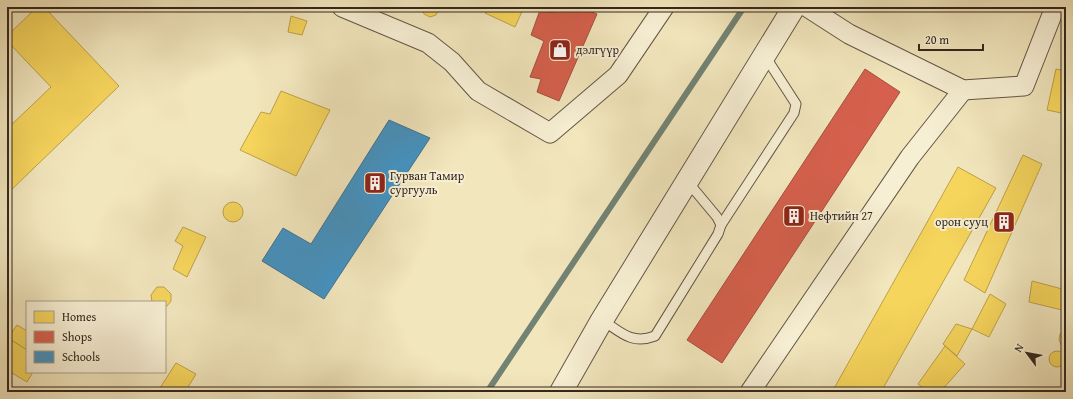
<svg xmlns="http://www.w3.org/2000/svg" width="1073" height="399" font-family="'Gentium Book Plus',serif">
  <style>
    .homes { fill: #f6d55c; stroke: #bca149 }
    .shops { fill: #d6604d; stroke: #a54f3f }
    .schools { fill: #4393c3; stroke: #3e7392 }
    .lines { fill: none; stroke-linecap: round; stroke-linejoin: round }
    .stream { stroke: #728374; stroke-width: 6 }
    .service-casing { stroke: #635746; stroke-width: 11 }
    .minor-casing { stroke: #635746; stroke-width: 21 }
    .tertiary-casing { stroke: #635746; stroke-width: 24 }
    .service { stroke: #f7efd4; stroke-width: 9 }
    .minor { stroke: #f7efd4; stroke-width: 19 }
    .tertiary { stroke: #f7efd4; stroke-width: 22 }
    .labels { text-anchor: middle; stroke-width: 4; stroke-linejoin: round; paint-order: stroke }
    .poi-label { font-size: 12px; fill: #33271e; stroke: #f7efd4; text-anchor: start }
  </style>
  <rect width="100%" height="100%" fill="#f2e6bd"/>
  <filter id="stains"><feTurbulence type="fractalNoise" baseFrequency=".005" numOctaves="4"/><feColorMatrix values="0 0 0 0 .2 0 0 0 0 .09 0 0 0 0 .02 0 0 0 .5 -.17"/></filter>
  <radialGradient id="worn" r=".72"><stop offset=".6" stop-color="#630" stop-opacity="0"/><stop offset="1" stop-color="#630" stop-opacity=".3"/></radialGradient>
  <g class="homes">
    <polygon points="37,7 44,7 119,86 7,194 7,129 51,87 7,41 7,36"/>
    <polygon points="220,7 248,7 247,12"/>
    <polygon points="421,7 440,7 436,15 430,17 424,14"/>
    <polygon points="488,7 524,7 515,27 485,13"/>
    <polygon points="291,16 307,21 302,35 288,32"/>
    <polygon points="1056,69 1066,71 1066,114 1047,110"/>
    <polygon points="281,91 330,110 296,176 240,150 261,112 270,114"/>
    <polygon points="1023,155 1042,164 985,293 964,280"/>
    <polygon points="958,167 996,188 881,392 832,392"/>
    <circle cx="233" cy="212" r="10"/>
    <polygon points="183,227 206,237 187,277 173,269 183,246 175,241"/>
    <polygon points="1032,281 1066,290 1066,311 1029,302"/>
    <polygon points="157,287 164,287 171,294 171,301 167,306 165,307 165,302 152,302 151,295"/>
    <polygon points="990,294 1006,304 989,337 972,329"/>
    <polygon points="956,324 972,329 957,356 943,344"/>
    <polygon points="17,325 27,331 27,350 8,338"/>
    <polygon points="1066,329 1066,349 1062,347 1059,340 1060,334"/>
    <polygon points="8,338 27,350 27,372 33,372 27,382 7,370"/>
    <polygon points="945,346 965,364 940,392 929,392 918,384"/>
    <circle cx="1057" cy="359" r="8"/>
    <polygon points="176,363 196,374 185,392 158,391"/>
  </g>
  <g class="shops">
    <polygon points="560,7 579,7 597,14 559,101 537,92 541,79 530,77 544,41 531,35 540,10 554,13"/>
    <polygon points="865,69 900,92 722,363 687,340"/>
  </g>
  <polygon class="schools" points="389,120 430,138 324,299 262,261 283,228 311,244"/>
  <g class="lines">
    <polyline class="stream" points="487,392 744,7"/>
    <g class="service-casing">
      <g id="service">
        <polyline points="721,225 794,113 796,104 765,56"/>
        <path d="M602,320c19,12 29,25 53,16l63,-102 3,-9 -4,-8 -30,-36"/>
      </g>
    </g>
    <g class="minor-casing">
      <g id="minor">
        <polyline points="342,7 428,43 452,62 478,91 550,133 618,75 664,7"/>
        <polyline points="807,7 849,34 963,90 1024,86 1055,7"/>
        <polyline points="750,392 910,157 963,90"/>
      </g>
    </g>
    <g class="tertiary-casing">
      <polyline id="tertiary" points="561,392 602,320 794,7"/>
    </g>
    <use href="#service" class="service"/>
    <use href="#minor" class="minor"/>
    <use href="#tertiary" class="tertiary"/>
  </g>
  <defs>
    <g id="shop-square" transform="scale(1.15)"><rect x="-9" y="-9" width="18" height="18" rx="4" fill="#8f2418" stroke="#f7efd4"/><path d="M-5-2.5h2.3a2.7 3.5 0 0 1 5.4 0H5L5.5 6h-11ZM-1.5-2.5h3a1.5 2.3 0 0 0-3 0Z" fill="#fff"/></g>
    <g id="building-square" transform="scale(1.15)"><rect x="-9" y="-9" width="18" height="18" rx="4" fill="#8f2418" stroke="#f7efd4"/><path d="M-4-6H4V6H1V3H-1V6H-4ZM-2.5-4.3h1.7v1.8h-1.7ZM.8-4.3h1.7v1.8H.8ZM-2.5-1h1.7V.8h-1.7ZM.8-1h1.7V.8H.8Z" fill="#fff"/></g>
  </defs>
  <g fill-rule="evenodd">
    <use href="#shop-square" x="560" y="50"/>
    <use href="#building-square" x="375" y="183"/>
    <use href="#building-square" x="794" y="216"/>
    <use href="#building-square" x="1004" y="222"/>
  </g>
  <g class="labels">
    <g class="poi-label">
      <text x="576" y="54">дэлгүүр</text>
      <text x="390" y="180">Гурван Тамир<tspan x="390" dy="14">сургууль</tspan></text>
      <text x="810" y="220">Нефтийн 27</text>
      <text x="988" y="226" text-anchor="end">орон сууц</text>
    </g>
  </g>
  <rect width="1073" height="399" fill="none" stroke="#f2e6bd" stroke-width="24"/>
  <rect x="8" y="8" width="1057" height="383" fill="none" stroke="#33271e" stroke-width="2"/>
  <rect x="12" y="12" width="1049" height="375" fill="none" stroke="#33271e"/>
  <rect x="26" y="301" width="140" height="72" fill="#f7efd4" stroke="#a99f8b"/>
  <rect x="34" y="311" width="20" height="12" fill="#f6d55c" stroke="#a99f8b"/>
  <text x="62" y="321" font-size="12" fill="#33271e">Homes</text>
  <rect x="34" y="331" width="20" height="12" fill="#d6604d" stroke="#a99f8b"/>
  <text x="62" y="341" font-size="12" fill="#33271e">Shops</text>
  <rect x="34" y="351" width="20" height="12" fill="#4393c3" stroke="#a99f8b"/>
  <text x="62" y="361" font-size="12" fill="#33271e">Schools</text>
  <g transform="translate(1027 353) rotate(302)" stroke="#f7efd4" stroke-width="3" paint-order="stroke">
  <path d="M0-3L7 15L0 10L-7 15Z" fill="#33271e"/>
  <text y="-6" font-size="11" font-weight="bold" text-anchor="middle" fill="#33271e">N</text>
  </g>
  <path d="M919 44v6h64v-6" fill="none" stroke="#33271e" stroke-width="2"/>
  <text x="925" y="44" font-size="12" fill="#33271e" stroke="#f7efd4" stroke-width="3" paint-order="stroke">20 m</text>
  <rect width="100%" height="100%" filter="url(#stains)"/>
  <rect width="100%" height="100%" fill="url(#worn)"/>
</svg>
